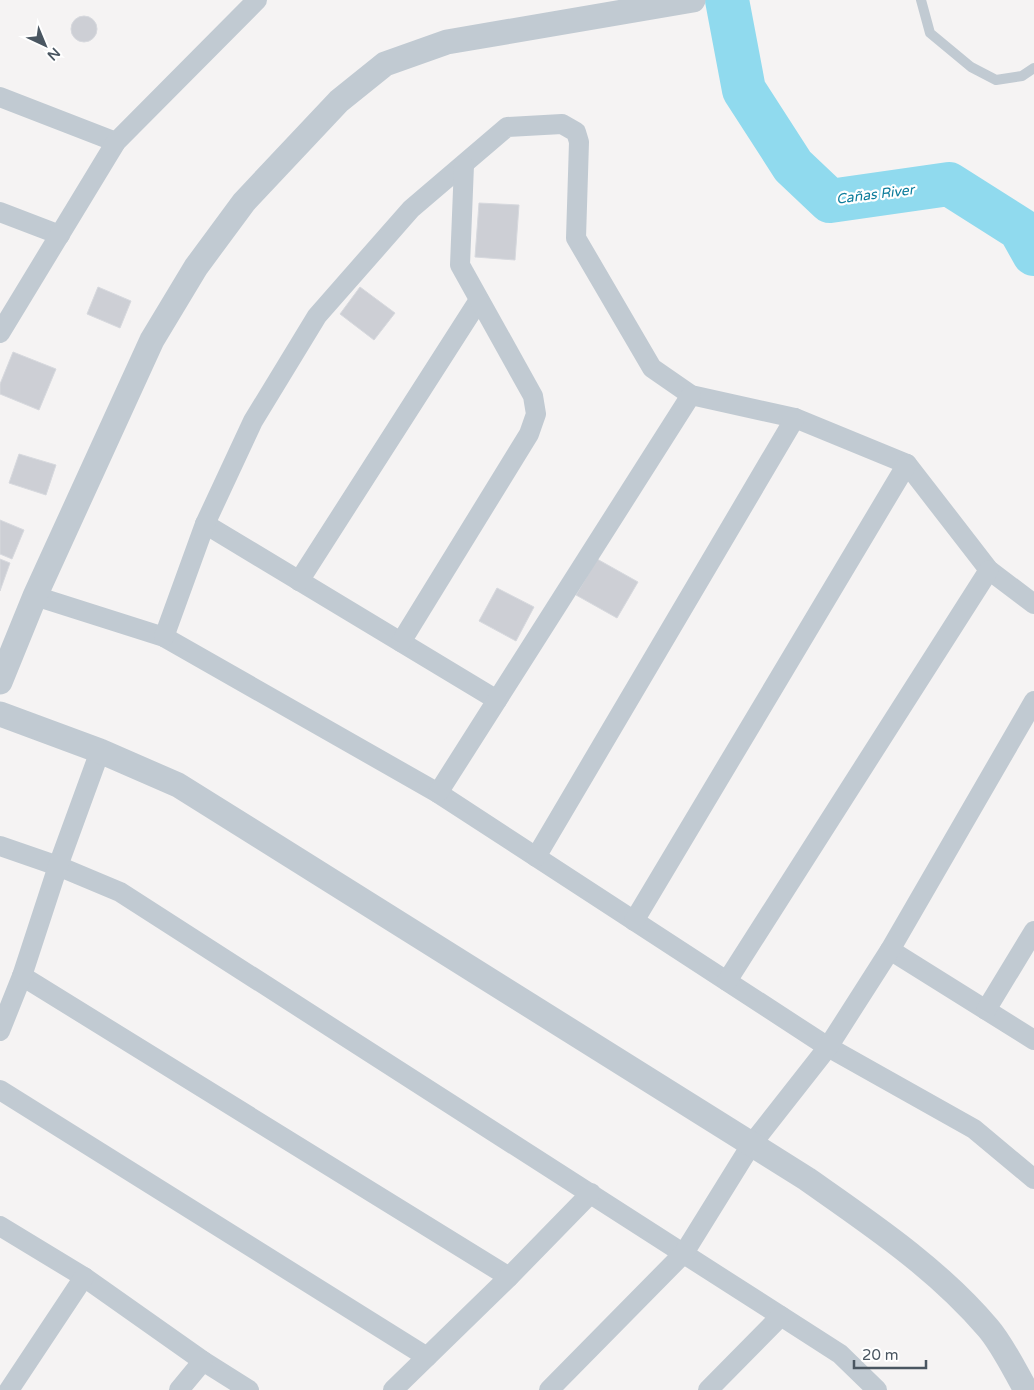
<svg xmlns="http://www.w3.org/2000/svg" width="1034" height="1390" font-family="'Varela Round',sans-serif">
  <style>
    .lines { fill: none; stroke-linecap: round; stroke-linejoin: round }
    .river { stroke: #90daee; stroke-width: 44 }
    .building { fill: #cdcfd5; stroke: #d7d9de }
    .service { stroke: #c1cad2; stroke-width: 10 }
    .minor { stroke: #c1cad2; stroke-width: 20 }
    .tertiary { stroke: #c1cad2; stroke-width: 25 }
    .labels { text-anchor: middle; stroke-width: 4.5; stroke-linejoin: round; paint-order: stroke }
    .water-label { font-size: 14px; font-style: italic; fill: #0c7c9b; stroke: #fff }
  </style>
  <rect width="100%" height="100%" fill="#f5f3f3"/>
  <g class="lines">
    <polyline class="river" points="727,0 744,90 793,166 830,201 949,184 1020,229 1034,254"/>
  </g>
  <g class="building">
    <circle cx="84" cy="29" r="13"/>
    <polygon points="479,203 519,205 515,260 475,257"/>
    <polygon points="98,287 131,301 120,328 87,314"/>
    <polygon points="360,287 395,313 374,340 340,314"/>
    <polygon points="13,352 56,369 39,410 0,394 0,384"/>
    <polygon points="19,454 56,465 46,495 9,483"/>
    <polygon points="0,520 24,530 12,559 0,554"/>
    <polygon points="0,559 10,563 0,591"/>
    <polygon points="597,559 638,582 617,618 576,595"/>
    <polygon points="497,588 534,607 516,641 479,621"/>
  </g>
  <g class="lines">
    <polyline class="service" points="921,0 930,33 971,67 996,80 1022,76 1034,68"/>
    <g class="minor">
      <polyline points="0,97 116,142"/>
      <polyline points="0,212 60,235"/>
      <polyline points="0,333 116,142 257,0"/>
      <polyline points="205,524 497,700"/>
      <polyline points="299,581 479,300"/>
      <polyline points="35,596 164,637 438,793 828,1047 974,1129 1034,1179"/>
      <polyline points="164,637 205,524 253,421 317,316 411,209 507,127 562,124 576,132 579,142 576,238 652,368 691,395 795,418 907,464 989,570 1034,604"/>
      <polyline points="401,642 529,434 536,414 533,396 460,265 464,165"/>
      <polyline points="438,793 691,395"/>
      <polyline points="0,846 58,866 120,892 840,1354 877,1390"/>
      <polyline points="536,857 795,418"/>
      <polyline points="634,921 907,464"/>
      <polyline points="890,950 1034,1040"/>
      <polyline points="22,976 509,1277"/>
      <polyline points="727,981 989,570"/>
      <polyline points="986,1010 1034,931"/>
      <polyline points="0,1031 22,976 58,866 100,751"/>
      <polyline points="0,1090 427,1357"/>
      <polyline points="0,1226 84,1277 203,1361 249,1390"/>
      <polyline points="9,1390 84,1277"/>
      <polyline points="179,1390 203,1361"/>
      <polyline points="393,1390 509,1277 591,1193"/>
      <polyline points="549,1390 684,1253 751,1145 828,1047 890,950 1034,701"/>
      <polyline points="708,1390 781,1316"/>
    </g>
    <g class="tertiary">
      <polyline points="0,682 35,596 152,340 196,267 244,202 339,101 385,64 447,42 693,0"/>
      <path d="M0,714l100,37 78,34 629,394c64,45 130,89 181,149 14,16 27,43 38,62"/>
    </g>
  </g>
  <g class="labels">
    <g class="water-label">
      <text transform="translate(875 194) rotate(-7)" y="5">Cañas River</text>
    </g>
  </g>
  <g transform="translate(45 45) rotate(136)" stroke="#ffffff" stroke-width="4" paint-order="stroke">
  <path d="M0-4L9 19L0 12L-9 19Z" fill="#4a5661"/>
  <text y="-8" font-size="14" font-weight="bold" text-anchor="middle" fill="#4a5661">N</text>
  </g>
  <path d="M854 1360v8h72v-8" fill="none" stroke="#4a5661" stroke-width="2.5"/>
  <text x="862" y="1360" font-size="15" fill="#4a5661" stroke="#ffffff" stroke-width="4" paint-order="stroke">20 m</text>
</svg>
